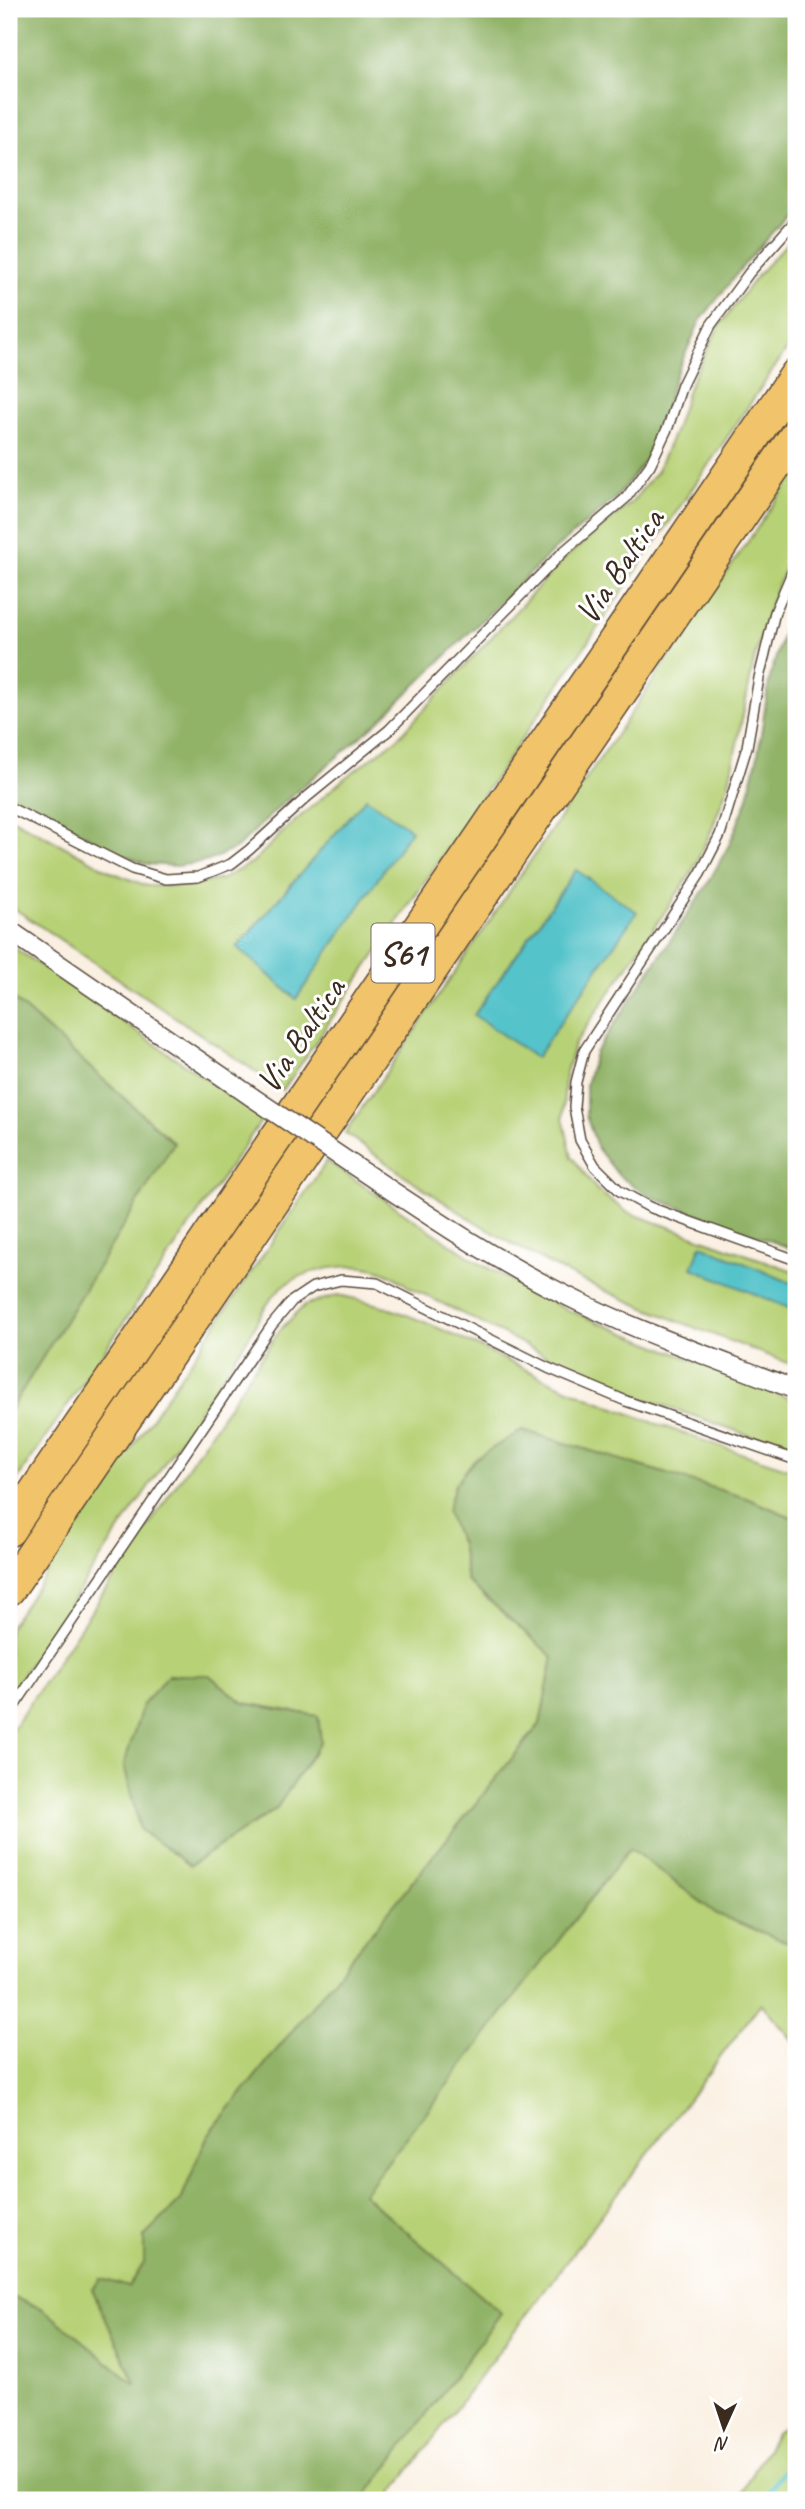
<svg xmlns="http://www.w3.org/2000/svg" width="805" height="2509" font-family="Caveat,sans-serif">
  <style>
    .green { fill: #b7d176; stroke: #797e4a; stroke-width: 2; fill-rule: evenodd }
    .forest { fill: #91b367; stroke: #666e42; stroke-width: 2 }
    .water { fill: #55c3ca; stroke: #487674; stroke-width: 2 }
    .lines { fill: none; stroke-linecap: round; stroke-linejoin: round }
    .stream { stroke: #55c3ca; stroke-width: 5 }
    .lane-casing { stroke: #58483b; stroke-width: 12 }
    .street-casing { stroke: #58483b; stroke-width: 21 }
    .highway-casing { stroke: #58483b; stroke-width: 35 }
    .lane { stroke: #fff; stroke-width: 9 }
    .street { stroke: #fff; stroke-width: 18 }
    .highway { stroke: #f1c36a; stroke-width: 32 }
    .street-bridge-casing { stroke: #58483b; stroke-width: 21; stroke-linecap: butt }
    .street-bridge { stroke: #fff; stroke-width: 18 }
    .labels { text-anchor: middle; stroke-width: 6; stroke-linejoin: round; paint-order: stroke }
    .shield { fill: #fff; stroke: #766a62; stroke-width: 2 }
    .shield-label { font-size: 33px; font-weight: bold; fill: #3b2a1e }
    .street-label { font-size: 35px; fill: #3b2a1e; stroke: #fff }
  </style>
  <rect width="100%" height="100%" fill="#fff"/>
  <filter id="ink" filterUnits="userSpaceOnUse"><feTurbulence type="fractalNoise" baseFrequency=".0143" numOctaves="2"/><feDisplacementMap in="SourceGraphic" scale="14" xChannelSelector="R" yChannelSelector="G"/><feConvolveMatrix kernelMatrix="1 2 1 2 8 2 1 2 1" color-interpolation-filters="sRGB"/></filter>
  <filter id="wash" filterUnits="userSpaceOnUse"><feTurbulence type="fractalNoise" baseFrequency=".00686" numOctaves="4" result="noise"/><feDisplacementMap in="SourceGraphic" scale="28" xChannelSelector="R" yChannelSelector="G"/><feGaussianBlur stdDeviation="1.57" result="paint"/><feColorMatrix in="noise" values="0 0 0 0 0 0 0 0 0 0 0 0 0 0 0 0 0 1.4 0 .05"/><feComposite in="paint" operator="in"/></filter>
  <g filter="url(#wash)">
    <rect width="100%" height="100%" fill="#faf0e2"/>
    <g class="green">
      <polygon points="796,233 796,336 283,1090 9,905 9,817 114,873 147,886 188,886 222,879 252,863 286,829 346,777 397,739 566,557 632,502 657,471 675,430 689,386 718,328 756,277"/>
      <polygon points="796,394 796,414 318,1114 310,1109"/>
      <path d="M796,471v70l-24,58 -17,57 -26,126 -18,49 -19,41 -118,173 -9,31 -2,42 9,39 25,33 30,22 169,60v94c-74,-28 -149,-55 -221,-89 -81,-39 -158,-91 -230,-144z"/>
      <polygon points="9,944 263,1118 9,1491 9,1412 174,1143 9,995"/>
      <path d="M327,1161l152,102 86,46 231,92v51l-156,-55 -85,-37 -146,-73c-6,-4 -12,-9 -18,-12 -29,-15 -74,-9 -102,7 -18,11 -30,35 -39,53l-241,360v-67z"/>
      <path d="M338,1295c77,14 146,57 217,88 79,35 160,62 241,88v48l-50,-21 -224,-68 -75,82 14,32 6,37 86,76 -13,67 -332,411 -27,65 -37,37v26l-15,24 -28,-8 36,108 -94,-78 -34,-13v-562l270,-403 26,-26zM209,1675l35,28 74,13 -42,93 -86,56 -50,-35 -16,-65z"/>
      <polygon points="630,1848 717,1914 796,1946 796,2044 761,2003 387,2500 363,2500 501,2313 362,2194"/>
      <polygon points="796,2417 796,2500 738,2500 776,2433"/>
    </g>
    <g class="forest">
      <polygon points="9,9 796,9 796,205 744,265 700,321 674,379 661,423 644,462 616,498 554,550 378,722 281,805 237,848 208,861 177,866 146,864 121,854 9,795"/>
      <polygon points="796,596 796,1250 651,1197 619,1176 598,1149 586,1116 586,1085 595,1053 707,885 730,843 747,801 758,755 769,681 787,618"/>
      <polygon points="9,995 174,1143 9,1412"/>
      <polygon points="522,1430 746,1498 796,1519 796,1946 717,1914 630,1848 363,2194 501,2313 363,2500 9,2500 9,2296 43,2309 136,2385 92,2289 101,2279 129,2287 144,2263 144,2237 181,2200 208,2135 540,1724 553,1657 467,1581 461,1544 447,1512 455,1484 475,1459"/>
      <polygon points="168,1675 209,1675 244,1703 318,1716 321,1741 276,1809 190,1865 140,1830 124,1765 143,1704"/>
    </g>
    <g class="water">
      <polygon points="366,798 411,830 296,999 237,947"/>
      <polygon points="576,870 637,912 536,1058 474,1015"/>
      <polygon points="701,1245 796,1285 796,1311 692,1268"/>
    </g>
    <g class="lines">
      <polyline class="stream" points="763,2500 789,2463 796,2457"/>
    </g>
  </g>
  <g filter="url(#ink)">
    <g class="lines">
      <g class="lane-casing">
        <g id="lane">
          <polyline points="796,563 775,612 759,678 747,747 720,835 700,874 584,1051 576,1082 574,1107 580,1140 595,1166 620,1191 649,1207 796,1260"/>
          <polyline points="9,807 132,869 166,879 198,877 231,864 249,850 307,797 389,730 563,552 626,498 650,465 668,427 682,385 711,325 749,273 796,220"/>
          <polyline points="9,1714 272,1325 292,1301 313,1287 341,1280 377,1283 548,1368 626,1401 796,1460"/>
        </g>
      </g>
      <g class="street-casing">
        <g id="street">
          <polyline points="9,930 252,1097"/>
          <path d="M350,1163c68,45 136,92 209,129 76,39 158,67 237,98"/>
        </g>
      </g>
      <g class="highway-casing">
        <g id="highway">
          <polyline points="9,1530 796,375"/>
          <polyline points="9,1589 796,435"/>
        </g>
      </g>
      <use href="#lane" class="lane"/>
      <use href="#street" class="street"/>
      <use href="#highway" class="highway"/>
      <g class="street-bridge-casing">
        <polyline id="street-bridge" points="252,1097 350,1163"/>
      </g>
      <use href="#street-bridge" class="street-bridge"/>
    </g>
  </g>
  <g class="labels">
    <rect class="shield" x="371.5" y="923.5" width="63" height="59" rx="5"/>
    <g class="shield-label">
      <text x="403" y="965">S61</text>
    </g>
    <g class="street-label">
      <text transform="translate(619 566) rotate(-56)" y="12">Via Baltica</text>
      <text transform="translate(300 1035) rotate(-56)" y="12">Via Baltica</text>
    </g>
  </g>
  <rect width="805" height="2509" fill="none" stroke="#fff" stroke-width="35"/>
  <g transform="translate(724 2428) rotate(183)" stroke="#ffffff" stroke-width="5" paint-order="stroke">
  <path d="M0-5L12 26L0 18L-12 26Z" fill="#3b2a1e"/>
  <text y="-10" font-size="19" font-weight="bold" text-anchor="middle" fill="#3b2a1e">N</text>
  </g>
</svg>
